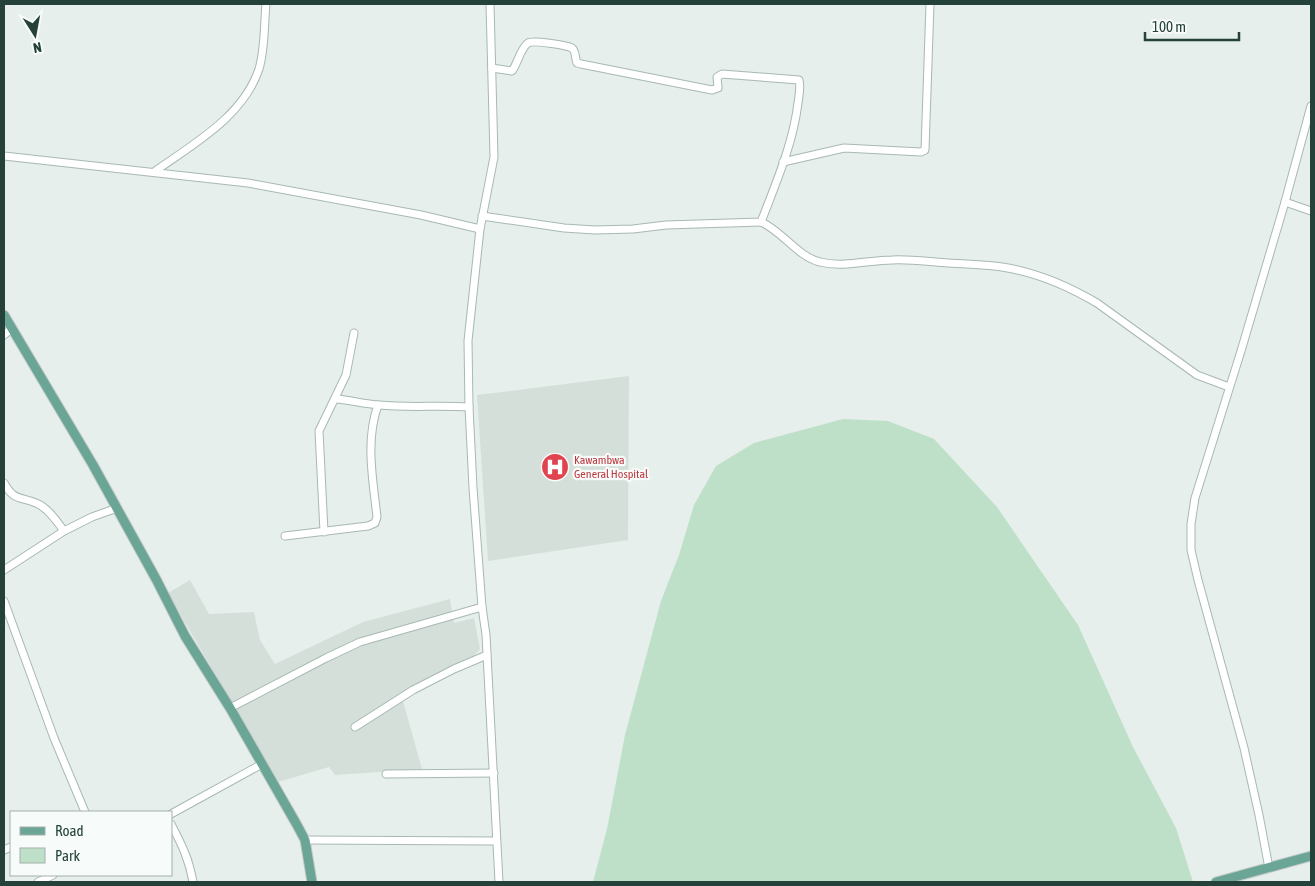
<svg xmlns="http://www.w3.org/2000/svg" width="1315" height="886" font-family="'Asap Condensed',sans-serif">
  <style>
    .built { fill: #d4dfda }
    .green { fill: #bfe0c8 }
    .lines { fill: none; stroke-linecap: round; stroke-linejoin: round }
    .minor-casing { stroke: #a8b8b2; stroke-width: 9 }
    .major-casing { stroke: #c2cac8; stroke-width: 11 }
    .minor { stroke: #fff; stroke-width: 7 }
    .major { stroke: #6aa596; stroke-width: 9 }
    .labels { text-anchor: middle; stroke-width: 4.5; stroke-linejoin: round; paint-order: stroke }
    .health-label { font-size: 12px; fill: #be3a42; stroke: #f7fbf9; text-anchor: start }
  </style>
  <rect width="100%" height="100%" fill="#e6efeb"/>
  <g class="built">
    <polygon points="629,376 628,540 488,561 477,395"/>
    <polygon points="190,580 209,614 254,612 260,640 275,664 363,622 450,599 454,623 474,618 480,649 471,659 401,694 422,769 335,775 329,767 278,782 168,593"/>
  </g>
  <polygon class="green" points="843,419 888,421 934,439 997,507 1078,625 1133,747 1176,828 1193,882 593,882 607,829 625,735 661,601 679,555 694,505 716,466 754,443"/>
  <g class="lines">
    <g class="minor-casing">
      <g id="minor">
        <polyline points="490,4 494,157 480,229 468,341 469,407 473,488 482,607 486,635 499,882"/>
        <polyline points="4,156 248,183 421,215 480,229"/>
        <polyline points="783,162 844,148 921,152 925,150 930,4"/>
        <path d="M154,172c39,-28 89,-55 105,-103 6,-20 5,-44 7,-65"/>
        <polyline points="1285,202 1311,211"/>
        <path d="M482,216l82,12 31,2 38,-1 33,-4 95,-3c15,-39 32,-78 37,-119 1,-8 3,-16 1,-23l-77,-6 -5,3 1,11 -6,2 -131,-26 -4,-1c-2,-5 -1,-12 -5,-15 -6,-3 -39,-8 -44,-5 -8,6 -10,20 -16,28l-20,-3"/>
        <path d="M761,222c21,9 37,35 59,40 23,6 49,-2 72,-2 19,-1 38,2 57,3 17,1 35,1 53,4 33,5 66,19 95,36l100,72 32,12"/>
        <polyline points="4,335 12,328"/>
        <path d="M336,399c14,1 28,5 43,6 29,3 60,0 90,2"/>
        <path d="M4,483c10,18 15,13 32,20 11,4 21,18 28,28"/>
        <polyline points="324,532 319,431 346,375 354,333"/>
        <path d="M285,536l83,-10 7,-3 2,-6c-4,-37 -12,-76 1,-112"/>
        <polyline points="4,570 64,531 92,517 117,508"/>
        <polyline points="4,601 54,738 85,812"/>
        <polyline points="230,708 326,658 360,642 482,607"/>
        <polyline points="355,727 413,690 454,669 487,655"/>
        <polyline points="386,774 494,773"/>
        <polyline points="171,814 262,764"/>
        <path d="M171,824c11,21 18,35 22,58"/>
        <polyline points="305,840 495,841"/>
        <polyline points="4,850 11,847"/>
        <polyline points="1269,868 1259,815 1244,748 1198,580 1191,550 1191,524 1195,498 1241,351 1285,202 1311,106"/>
        <polyline points="38,882 53,875"/>
      </g>
    </g>
    <g class="major-casing">
      <g id="major">
        <polyline points="4,315 93,465 156,579 185,636 230,708 297,825 305,840 312,882"/>
        <polyline points="1216,882 1311,856"/>
      </g>
    </g>
    <use href="#minor" class="minor"/>
    <use href="#major" class="major"/>
  </g>
  <defs>
    <g id="hospital-disc" transform="scale(1.4375)"><circle r="9.5" fill="#e0444e" stroke="#f7fbf9"/><path d="M-5-5h3v3.5h4V-5h3V5h-3V1.5h-4V5h-3Z" fill="#fff"/></g>
  </defs>
  <g fill-rule="evenodd">
    <use href="#hospital-disc" x="555" y="467"/>
  </g>
  <g class="labels">
    <g class="health-label">
      <text x="574" y="464">Kawambwa<tspan x="574" dy="14">General Hospital</tspan></text>
    </g>
  </g>
  <rect width="1315" height="886" fill="none" stroke="#24423a" stroke-width="10"/>
  <rect x="10" y="811" width="162" height="65" fill="#f7fbf9" stroke="#a3b1ad"/>
  <rect x="20" y="827" width="25" height="8" fill="#6aa596" stroke="#a3b1ad"/>
  <text x="55" y="836" font-size="15" fill="#24423a">Road</text>
  <rect x="20" y="848" width="25" height="15" fill="#bfe0c8" stroke="#a3b1ad"/>
  <text x="55" y="861" font-size="15" fill="#24423a">Park</text>
  <g transform="translate(35 35) rotate(169)" stroke="#f7fbf9" stroke-width="4" paint-order="stroke">
  <path d="M0-4L9 19L0 12L-9 19Z" fill="#24423a"/>
  <text y="-8" font-size="14" font-weight="bold" text-anchor="middle" fill="#24423a">N</text>
  </g>
  <path d="M1145 32v8h94v-8" fill="none" stroke="#24423a" stroke-width="2.5"/>
  <text x="1152" y="32" font-size="15" fill="#24423a" stroke="#f7fbf9" stroke-width="4" paint-order="stroke">100 m</text>
</svg>
